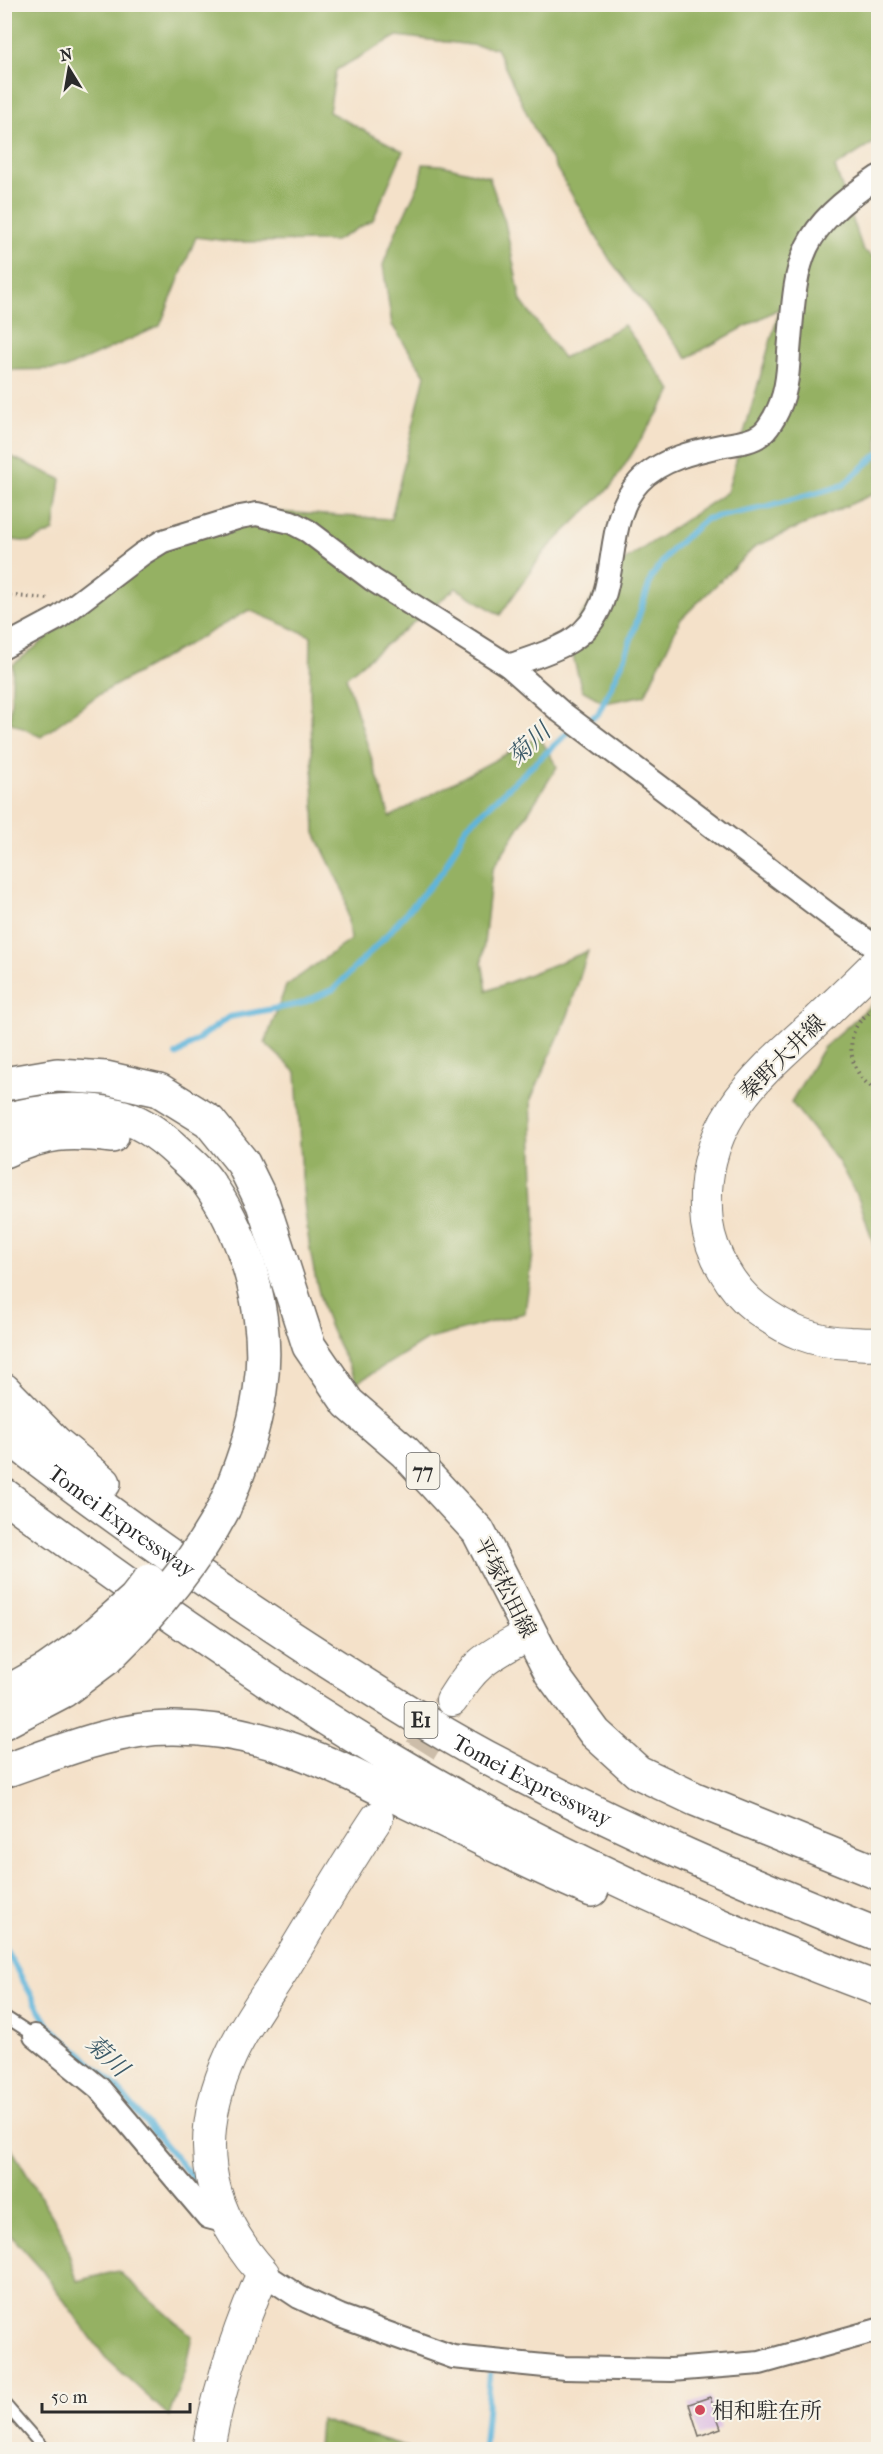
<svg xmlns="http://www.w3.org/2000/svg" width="883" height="2454" font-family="'IM FELL French Canon','Noto Serif JP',serif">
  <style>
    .forest { fill: #95b163; stroke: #606e47; stroke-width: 1.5 }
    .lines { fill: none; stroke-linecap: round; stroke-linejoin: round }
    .stream { stroke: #5eb5db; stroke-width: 6 }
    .building { fill: #d2a9e2 }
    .secondary-tunnel { stroke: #ccbda9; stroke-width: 32; stroke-dasharray: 32 16; stroke-linecap: butt }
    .lane-casing { stroke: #716b62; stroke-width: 14 }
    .street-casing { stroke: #716b62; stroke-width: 26 }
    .secondary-casing { stroke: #716b62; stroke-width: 34 }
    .primary-casing { stroke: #716b62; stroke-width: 36 }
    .highway-casing { stroke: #716b62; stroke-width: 36 }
    .path { stroke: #716b62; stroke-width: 4; stroke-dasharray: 1.5 4.5; stroke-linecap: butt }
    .lane { stroke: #fff; stroke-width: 10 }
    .street { stroke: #fff; stroke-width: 22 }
    .secondary { stroke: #fff; stroke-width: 32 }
    .primary { stroke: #fff; stroke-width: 33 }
    .highway { stroke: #fff; stroke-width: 33 }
    .highway-bridge-casing { stroke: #716b62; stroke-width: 36; stroke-linecap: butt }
    .highway-bridge { stroke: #fff; stroke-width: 33 }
    .poi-dot { fill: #d1495b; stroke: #f7f3e8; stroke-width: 2 }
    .labels { text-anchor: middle; stroke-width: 4.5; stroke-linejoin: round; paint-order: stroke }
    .shield { fill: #f7f3e8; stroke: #686764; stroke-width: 1.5 }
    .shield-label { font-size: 21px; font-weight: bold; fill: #2b2b2b }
    .street-label { font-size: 22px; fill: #2b2b2b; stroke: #f7f3e8 }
    .poi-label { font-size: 22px; fill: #2b2b2b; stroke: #f7f3e8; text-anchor: start }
    .water-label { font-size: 24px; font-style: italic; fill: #3d5b69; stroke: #f7f3e8 }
  </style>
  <rect width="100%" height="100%" fill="#f7f3e8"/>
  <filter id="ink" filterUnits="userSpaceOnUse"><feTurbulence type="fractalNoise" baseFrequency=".0167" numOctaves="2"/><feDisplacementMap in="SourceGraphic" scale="12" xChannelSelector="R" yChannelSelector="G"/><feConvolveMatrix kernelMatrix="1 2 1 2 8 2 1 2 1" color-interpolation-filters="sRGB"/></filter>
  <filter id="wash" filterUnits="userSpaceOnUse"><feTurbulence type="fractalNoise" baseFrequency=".008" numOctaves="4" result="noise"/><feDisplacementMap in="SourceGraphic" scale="24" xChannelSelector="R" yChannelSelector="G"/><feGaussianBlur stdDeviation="1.35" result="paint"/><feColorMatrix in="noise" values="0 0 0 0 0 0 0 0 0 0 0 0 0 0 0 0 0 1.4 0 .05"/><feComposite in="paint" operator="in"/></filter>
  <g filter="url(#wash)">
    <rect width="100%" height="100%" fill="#f4e1c9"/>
    <g class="forest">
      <polygon points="4,5 878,5 878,140 835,167 863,250 878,260 878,492 756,546 680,620 645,695 605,703 582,690 572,653 575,624 601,586 624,561 727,492 780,308 687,358 610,260 537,135 496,48 397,36 336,70 329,112 403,151 373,220 335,241 235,242 196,237 160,326 64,369 5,370"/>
      <path d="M423,164l18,1 48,12 16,45 16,79 42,57 61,-33 48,66 -60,94 -68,67 -44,63 -44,-27 -110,89 44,140 149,-81 18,31 -65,103 -10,92 5,29 101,-40 -20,64 -37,84 5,133 -11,81 -99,27 -69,43c-11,-24 -27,-49 -34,-75 -22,-75 -22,-158 -27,-236l-31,-29 21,-57 64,-46 -5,-45 -30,-62 -5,-140 1,-57 -62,-26 -151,85 -57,42 -31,-15 3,-57 162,-129 103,-24 113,7 34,-144 -33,-50 -9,-60 14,-36 22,-45z"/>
      <polygon points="5,454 61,479 54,531 30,542 5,539"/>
      <polygon points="878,999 878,1259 860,1202 838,1161 791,1102 823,1048"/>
      <polygon points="5,2138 63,2234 77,2281 118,2271 192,2336 185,2370 169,2416 105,2357 41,2269 5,2229"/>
      <polygon points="320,2420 405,2446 410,2449 318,2449"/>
    </g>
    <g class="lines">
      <g class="stream">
        <polyline points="582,723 598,714 625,657 652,576 672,549 706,519 769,506 843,485 878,454"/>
        <polyline points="176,1055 229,1017 300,1004 334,989 386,936 443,871 466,827 573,728"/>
        <polyline points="4,1947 49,2026 111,2081 197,2183"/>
        <polyline points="490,2450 484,2447 490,2374"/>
      </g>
    </g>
    <g id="blocks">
      <polygon class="building" points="710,2397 721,2428 699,2436 689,2404"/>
    </g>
  </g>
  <g filter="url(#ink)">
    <use href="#blocks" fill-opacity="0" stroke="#716b62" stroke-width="1.5"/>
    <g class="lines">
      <polyline class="secondary-tunnel" points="395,1791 448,1706"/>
      <g class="lane-casing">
        <g id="lane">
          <polyline points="4,2016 35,2036"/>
          <polyline points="4,2403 45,2450"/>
        </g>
      </g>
      <g class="street-casing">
        <g id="street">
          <polyline points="4,647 58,618 142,554 163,541 240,517 257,514 291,522 308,531 373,580 509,666 561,712 832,917 878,948"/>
          <path d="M509,666c20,-8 45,-14 63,-26 56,-35 25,-113 67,-158 21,-23 57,-31 86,-37 12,-2 26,-3 35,-10 7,-4 10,-11 14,-17 12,-21 14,-42 15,-66 8,-94 6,-119 89,-175"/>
          <polyline points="35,2036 99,2088 208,2217 227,2222"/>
          <polyline points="263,2273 299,2297 340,2316 453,2357 565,2368 671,2370 760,2363 878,2330"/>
        </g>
      </g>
      <g class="secondary-casing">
        <g id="secondary">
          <path d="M878,962c-21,21 -43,42 -65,63 -64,57 -116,104 -106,198 4,30 24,66 49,85 31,23 56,34 95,35 9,0 19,2 27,0"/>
          <path d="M452,1700c24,-40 38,-44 77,-66"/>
          <path d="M208,2450c10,-62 30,-119 55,-177 -60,-66 -69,-138 -32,-218 14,-31 37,-61 55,-90 30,-49 59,-99 91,-147"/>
        </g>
      </g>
      <g class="primary-casing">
        <polyline id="primary" points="4,1084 57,1075 106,1078 159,1090 209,1121 243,1163 263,1204 309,1346 348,1403 405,1452 478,1531 551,1673 595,1733 638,1772 695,1799 878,1873"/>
      </g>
      <g class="highway-casing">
        <g id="highway">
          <path d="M4,1120c38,-9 74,-14 112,-5 24,5 45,21 62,37 9,9 21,18 29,29 41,57 64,139 53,210 -6,41 -20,79 -36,117"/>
          <path d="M4,1151c43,-19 63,-20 108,-15"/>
          <polyline points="4,1390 56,1443 104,1483"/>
          <path id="s1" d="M4,1433c105,82 213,157 325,229 57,36 114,73 174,104 122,65 247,118 375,169"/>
          <path d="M4,1495c124,91 249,180 381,260 156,95 323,170 493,234"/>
          <polyline points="4,1694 47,1670 88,1641"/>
          <polyline points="4,1722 63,1691 107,1658"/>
          <path d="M4,1771c53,-18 110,-43 167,-43 89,-1 159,35 236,74 62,30 122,62 185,88"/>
        </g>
      </g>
      <g class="path">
        <polyline points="4,595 49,599"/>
        <path d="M878,1005c-8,7 -18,14 -23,24 -10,22 1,53 23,61"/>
      </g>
      <use href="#lane" class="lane"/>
      <use href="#street" class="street"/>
      <use href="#secondary" class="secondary"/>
      <use href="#primary" class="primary"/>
      <use href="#highway" class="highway"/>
      <g class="highway-bridge-casing">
        <g id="highway-bridge">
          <polyline points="88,1641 135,1599 149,1581"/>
          <path d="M107,1658c46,-45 87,-93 117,-150"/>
        </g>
      </g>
      <use href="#highway-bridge" class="highway-bridge"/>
    </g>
  </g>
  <circle class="poi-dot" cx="700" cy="2410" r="6"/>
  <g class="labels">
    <g class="shield">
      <rect x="406.5" y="1453" width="33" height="36" rx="4.5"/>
      <rect x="404.5" y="1702" width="33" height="36" rx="4.5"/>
    </g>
    <g class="shield-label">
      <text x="423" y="1478">77</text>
      <text x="421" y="1727">E1</text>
    </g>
    <g class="street-label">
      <text transform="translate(782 1057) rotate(-45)" y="8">秦野大井線</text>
      <text dy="8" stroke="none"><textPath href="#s1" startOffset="147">Tomei Expressway</textPath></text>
      <text transform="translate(506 1587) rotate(63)" y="8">平塚松田線</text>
      <text dy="8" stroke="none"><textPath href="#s1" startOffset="633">Tomei Expressway</textPath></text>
    </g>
    <g class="poi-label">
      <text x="712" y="2418">相和駐在所</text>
    </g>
    <g class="water-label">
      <text transform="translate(529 744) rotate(-43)" y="8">菊川</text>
      <text transform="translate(107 2056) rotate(43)" y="8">菊川</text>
    </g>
  </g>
  <rect width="883" height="2454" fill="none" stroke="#f7f3e8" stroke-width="24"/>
  <g transform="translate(69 69) rotate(349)" stroke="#f7f3e8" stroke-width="4.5" paint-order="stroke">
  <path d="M0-4.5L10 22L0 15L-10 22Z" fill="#2b2b2b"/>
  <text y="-9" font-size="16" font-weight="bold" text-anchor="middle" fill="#2b2b2b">N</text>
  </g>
  <path d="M42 2403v9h148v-9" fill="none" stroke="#2b2b2b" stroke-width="3"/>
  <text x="51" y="2403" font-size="18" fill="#2b2b2b" stroke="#f7f3e8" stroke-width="4.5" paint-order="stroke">50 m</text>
</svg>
